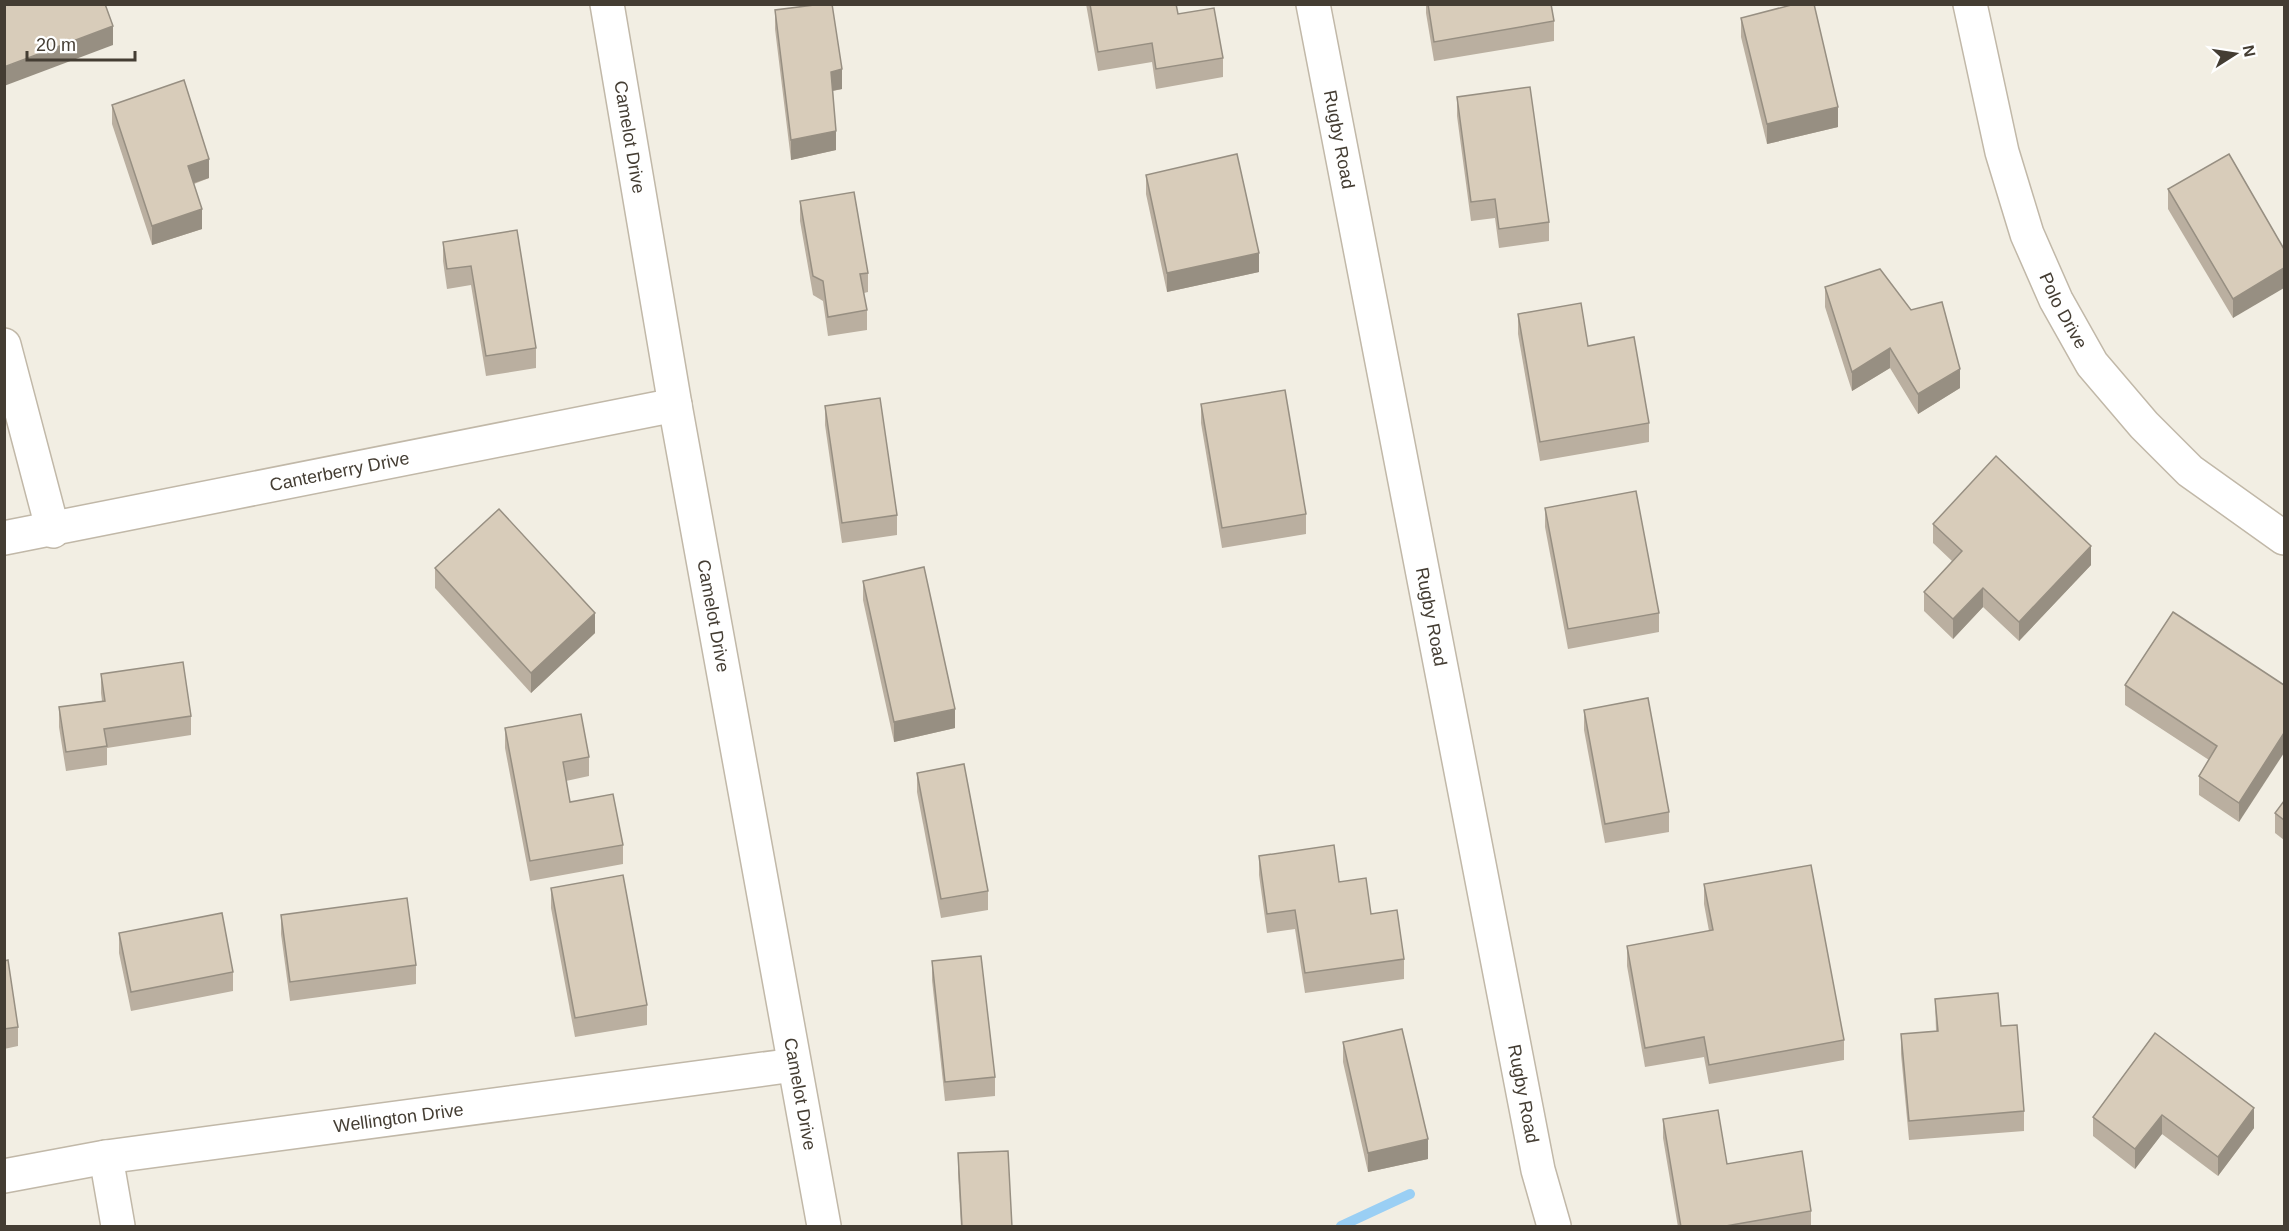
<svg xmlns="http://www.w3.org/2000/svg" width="2289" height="1231" font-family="Arial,sans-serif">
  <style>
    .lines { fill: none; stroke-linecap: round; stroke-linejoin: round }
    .stream { stroke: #9acff4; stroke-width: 10 }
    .street-casing { stroke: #c1b8a8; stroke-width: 36 }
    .street { stroke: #fff; stroke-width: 33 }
    .wall { fill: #baafa0 }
    .shaded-wall { fill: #978f82 }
    .building { fill: #d8ccba; stroke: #978f82; stroke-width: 1.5 }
    .labels { text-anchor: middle; stroke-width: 4.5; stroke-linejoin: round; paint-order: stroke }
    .street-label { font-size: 18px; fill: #443d33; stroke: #fff }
  </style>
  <rect width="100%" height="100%" fill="#f2eee3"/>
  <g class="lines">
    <polyline class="stream" points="1341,1226 1410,1194"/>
    <g class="street-casing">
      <g id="street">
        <path id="s1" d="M607,4l68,401 149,821"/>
        <path id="s2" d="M1313,4l225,1166 16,56"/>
        <path id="s3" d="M1970,4l32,148 25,82 29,66 36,64 52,61 46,46 94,67"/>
        <polyline points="4,345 53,531"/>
        <path id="s4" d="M4,538l671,-133"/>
        <polyline points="106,1157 118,1226"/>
        <path id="s5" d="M4,1176l102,-19 688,-92"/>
      </g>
    </g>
    <use href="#street" class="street"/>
  </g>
  <g class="wall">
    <polygon points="1086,4 1176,4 1178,14 1223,58 1223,77 1156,89 1152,62 1098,71"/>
    <polygon points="1426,4 1551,4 1554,21 1554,41 1434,61 1426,13"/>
    <polygon points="775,10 842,89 833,91 836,150 791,160 775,29"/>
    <polygon points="1741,18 1838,127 1767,144 1741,37"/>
    <polygon points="1457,97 1549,222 1549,241 1499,248 1495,218 1471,221 1457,116"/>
    <polygon points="112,105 209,178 194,184 202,229 152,245 112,124"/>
    <polygon points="1146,175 1259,272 1167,292 1146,194"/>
    <polygon points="2168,189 2284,249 2233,318 2168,209"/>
    <polygon points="800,201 868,273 868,292 864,293 867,310 867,330 828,336 823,301 813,295 800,221"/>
    <polygon points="517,230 536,348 536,368 486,376 471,285 447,289 443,261 443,242"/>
    <polygon points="1825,287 1960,388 1918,414 1890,368 1852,391 1825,307"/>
    <polygon points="1518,314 1588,346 1649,423 1649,442 1540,461 1518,334"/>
    <polygon points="1201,404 1306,514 1306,534 1222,548 1201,423"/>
    <polygon points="825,406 897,515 897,535 842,543 825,425"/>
    <polygon points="1545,508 1659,613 1659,632 1568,649 1545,527"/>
    <polygon points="1933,524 2091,565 2019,641 1983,607 1953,639 1924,611 1924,592 1952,561 1933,543"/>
    <polygon points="435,568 595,633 531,693 435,588"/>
    <polygon points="863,581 955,728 894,742 863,600"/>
    <polygon points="101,674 191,716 191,735 107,748 107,765 66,771 59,727 59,707 102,701 101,693"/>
    <polygon points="2125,685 2284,685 2239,822 2199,795 2199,776 2209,760 2125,705"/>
    <polygon points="1584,710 1669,812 1669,832 1605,843 1584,730"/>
    <polygon points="505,728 589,757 589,776 566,781 570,802 623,845 623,864 530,881 505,748"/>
    <polygon points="917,773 988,891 988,910 941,918 917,792"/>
    <polygon points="2284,801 2284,840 2275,833 2275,813"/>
    <polygon points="1259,856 1339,882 1371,914 1404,959 1404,979 1305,993 1295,929 1267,933 1259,875"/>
    <polygon points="1704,884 1844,1040 1844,1060 1709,1084 1704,1057 1645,1067 1627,966 1627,946 1709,931 1704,904"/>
    <polygon points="551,888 647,1005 647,1025 575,1037 551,908"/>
    <polygon points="281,915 416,965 416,984 290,1001 281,934"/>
    <polygon points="119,933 233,972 233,991 131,1011 119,953"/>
    <polygon points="4,961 18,1027 18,1046 4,1049"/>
    <polygon points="932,961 995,1077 995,1096 945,1101 932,980"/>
    <polygon points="1935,999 2001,1026 2024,1111 2024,1131 1909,1140 1901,1054 1901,1034 1936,1031"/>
    <polygon points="2155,1033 2254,1128 2218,1176 2162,1134 2135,1169 2093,1136 2093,1117"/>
    <polygon points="1343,1042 1428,1159 1368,1172 1343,1062"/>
    <polygon points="1663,1119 1727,1164 1811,1211 1811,1227 1678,1227 1663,1138"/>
    <polygon points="958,1153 1012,1227 961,1227 958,1173"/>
  </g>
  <g class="shaded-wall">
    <polygon points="113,26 113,45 4,86 4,67"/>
    <polygon points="842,69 842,89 831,91 831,72"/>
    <polygon points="1838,107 1838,127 1767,144 1767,124"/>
    <polygon points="836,131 836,150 791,160 791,140"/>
    <polygon points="209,159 209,178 188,185 188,166"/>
    <polygon points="202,209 202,229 152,245 152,226"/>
    <polygon points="1259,253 1259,272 1167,292 1167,273"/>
    <polygon points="2284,268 2284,288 2233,318 2233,299"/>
    <polygon points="1890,348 1890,368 1852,391 1852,372"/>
    <polygon points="1960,369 1960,388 1918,414 1918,394"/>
    <polygon points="2091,546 2091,565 2019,641 2019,622"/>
    <polygon points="1983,588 1983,607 1953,639 1953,619"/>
    <polygon points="595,613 595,633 531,693 531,673"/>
    <polygon points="955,709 955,728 894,742 894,722"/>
    <polygon points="2284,733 2284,753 2239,822 2239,803"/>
    <polygon points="2254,1108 2254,1128 2218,1176 2218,1157"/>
    <polygon points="2162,1115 2162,1134 2135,1169 2135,1149"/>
    <polygon points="1428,1139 1428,1159 1368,1172 1368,1153"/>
  </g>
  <g class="building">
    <polygon points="4,4 105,4 113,26 4,67"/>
    <polygon points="822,4 832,4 842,69 831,72 836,131 791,140 775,10"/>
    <polygon points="1090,4 1176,4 1178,14 1214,8 1223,58 1156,69 1152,43 1098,52"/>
    <polygon points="1428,4 1551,4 1554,21 1434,42"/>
    <polygon points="1795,4 1814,4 1838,107 1767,124 1741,18"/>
    <polygon points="184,80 209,159 188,166 202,209 152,226 112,105"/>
    <polygon points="1530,87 1549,222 1499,229 1495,199 1471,202 1457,97"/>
    <polygon points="1237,154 1259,253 1167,273 1146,175"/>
    <polygon points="2229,154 2284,249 2284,268 2233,299 2168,189"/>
    <polygon points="854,192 868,273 860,274 867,310 828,317 823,281 813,276 800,201"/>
    <polygon points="517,230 536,348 486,356 471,266 447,269 443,242"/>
    <polygon points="1880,269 1911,310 1942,302 1960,369 1918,394 1890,348 1852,372 1825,287"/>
    <polygon points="1581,303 1588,346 1634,337 1649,423 1540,442 1518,314"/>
    <polygon points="1285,390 1306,514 1222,528 1201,404"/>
    <polygon points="880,398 897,515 842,523 825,406"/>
    <polygon points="1996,456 2091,546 2019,622 1983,588 1953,619 1924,592 1962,551 1933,524"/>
    <polygon points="1636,491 1659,613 1568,629 1545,508"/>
    <polygon points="499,509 595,613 531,673 435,568"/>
    <polygon points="924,567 955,709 894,722 863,581"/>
    <polygon points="2173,612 2284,685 2284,733 2239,803 2199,776 2217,746 2125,685"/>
    <polygon points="183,662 191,716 104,729 107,746 66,752 59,707 105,701 101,674"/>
    <polygon points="1648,698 1669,812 1605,824 1584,710"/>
    <polygon points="581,714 589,757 563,762 570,802 613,794 623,845 530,861 505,728"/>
    <polygon points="964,764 988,891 941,899 917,773"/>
    <polygon points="2284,801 2284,820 2275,813"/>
    <polygon points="1334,845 1339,882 1366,878 1371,914 1397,910 1404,959 1305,973 1295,910 1267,914 1259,856"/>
    <polygon points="1811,865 1844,1040 1709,1065 1704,1037 1645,1048 1627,946 1713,930 1704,884"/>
    <polygon points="623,875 647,1005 575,1018 551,888"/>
    <polygon points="407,898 416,965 290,982 281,915"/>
    <polygon points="222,913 233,972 131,992 119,933"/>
    <polygon points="981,956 995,1077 945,1082 932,961"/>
    <polygon points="8,960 18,1027 4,1029 4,961"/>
    <polygon points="1998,993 2001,1026 2017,1025 2024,1111 1909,1121 1901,1034 1938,1031 1935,999"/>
    <polygon points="1402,1029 1428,1139 1368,1153 1343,1042"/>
    <polygon points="2155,1033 2254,1108 2218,1157 2162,1115 2135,1149 2093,1117"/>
    <polygon points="1718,1110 1727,1164 1802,1151 1811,1211 1720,1227 1681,1227 1663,1119"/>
    <polygon points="1008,1151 1012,1227 962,1227 958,1153"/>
  </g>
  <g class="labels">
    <g class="street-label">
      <text dy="6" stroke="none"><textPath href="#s1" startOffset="135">Camelot Drive</textPath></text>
      <text dy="6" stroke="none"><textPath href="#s2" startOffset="138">Rugby Road</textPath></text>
      <text dy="6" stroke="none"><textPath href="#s3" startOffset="322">Polo Drive</textPath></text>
      <text dy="6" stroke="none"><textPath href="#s4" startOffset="342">Canterberry Drive</textPath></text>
      <text dy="6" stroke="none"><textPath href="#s1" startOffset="621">Camelot Drive</textPath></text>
      <text dy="6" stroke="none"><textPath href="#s2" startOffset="624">Rugby Road</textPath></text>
      <text dy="6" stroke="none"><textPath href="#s2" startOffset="1110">Rugby Road</textPath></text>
      <text dy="6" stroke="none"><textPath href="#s1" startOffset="1107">Camelot Drive</textPath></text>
      <text dy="6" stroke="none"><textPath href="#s5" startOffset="399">Wellington Drive</textPath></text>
    </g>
  </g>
  <rect width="2289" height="1231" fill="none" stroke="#443d33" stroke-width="12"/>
  <g transform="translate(2235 54) rotate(78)" stroke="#ffffff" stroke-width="4.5" paint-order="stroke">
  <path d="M0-4.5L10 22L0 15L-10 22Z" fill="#443d33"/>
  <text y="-9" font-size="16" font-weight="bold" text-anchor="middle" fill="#443d33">N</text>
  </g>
  <path d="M27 51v9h108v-9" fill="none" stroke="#443d33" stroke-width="3"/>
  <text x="36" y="51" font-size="18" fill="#443d33" stroke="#ffffff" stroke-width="4.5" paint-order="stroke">20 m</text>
</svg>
